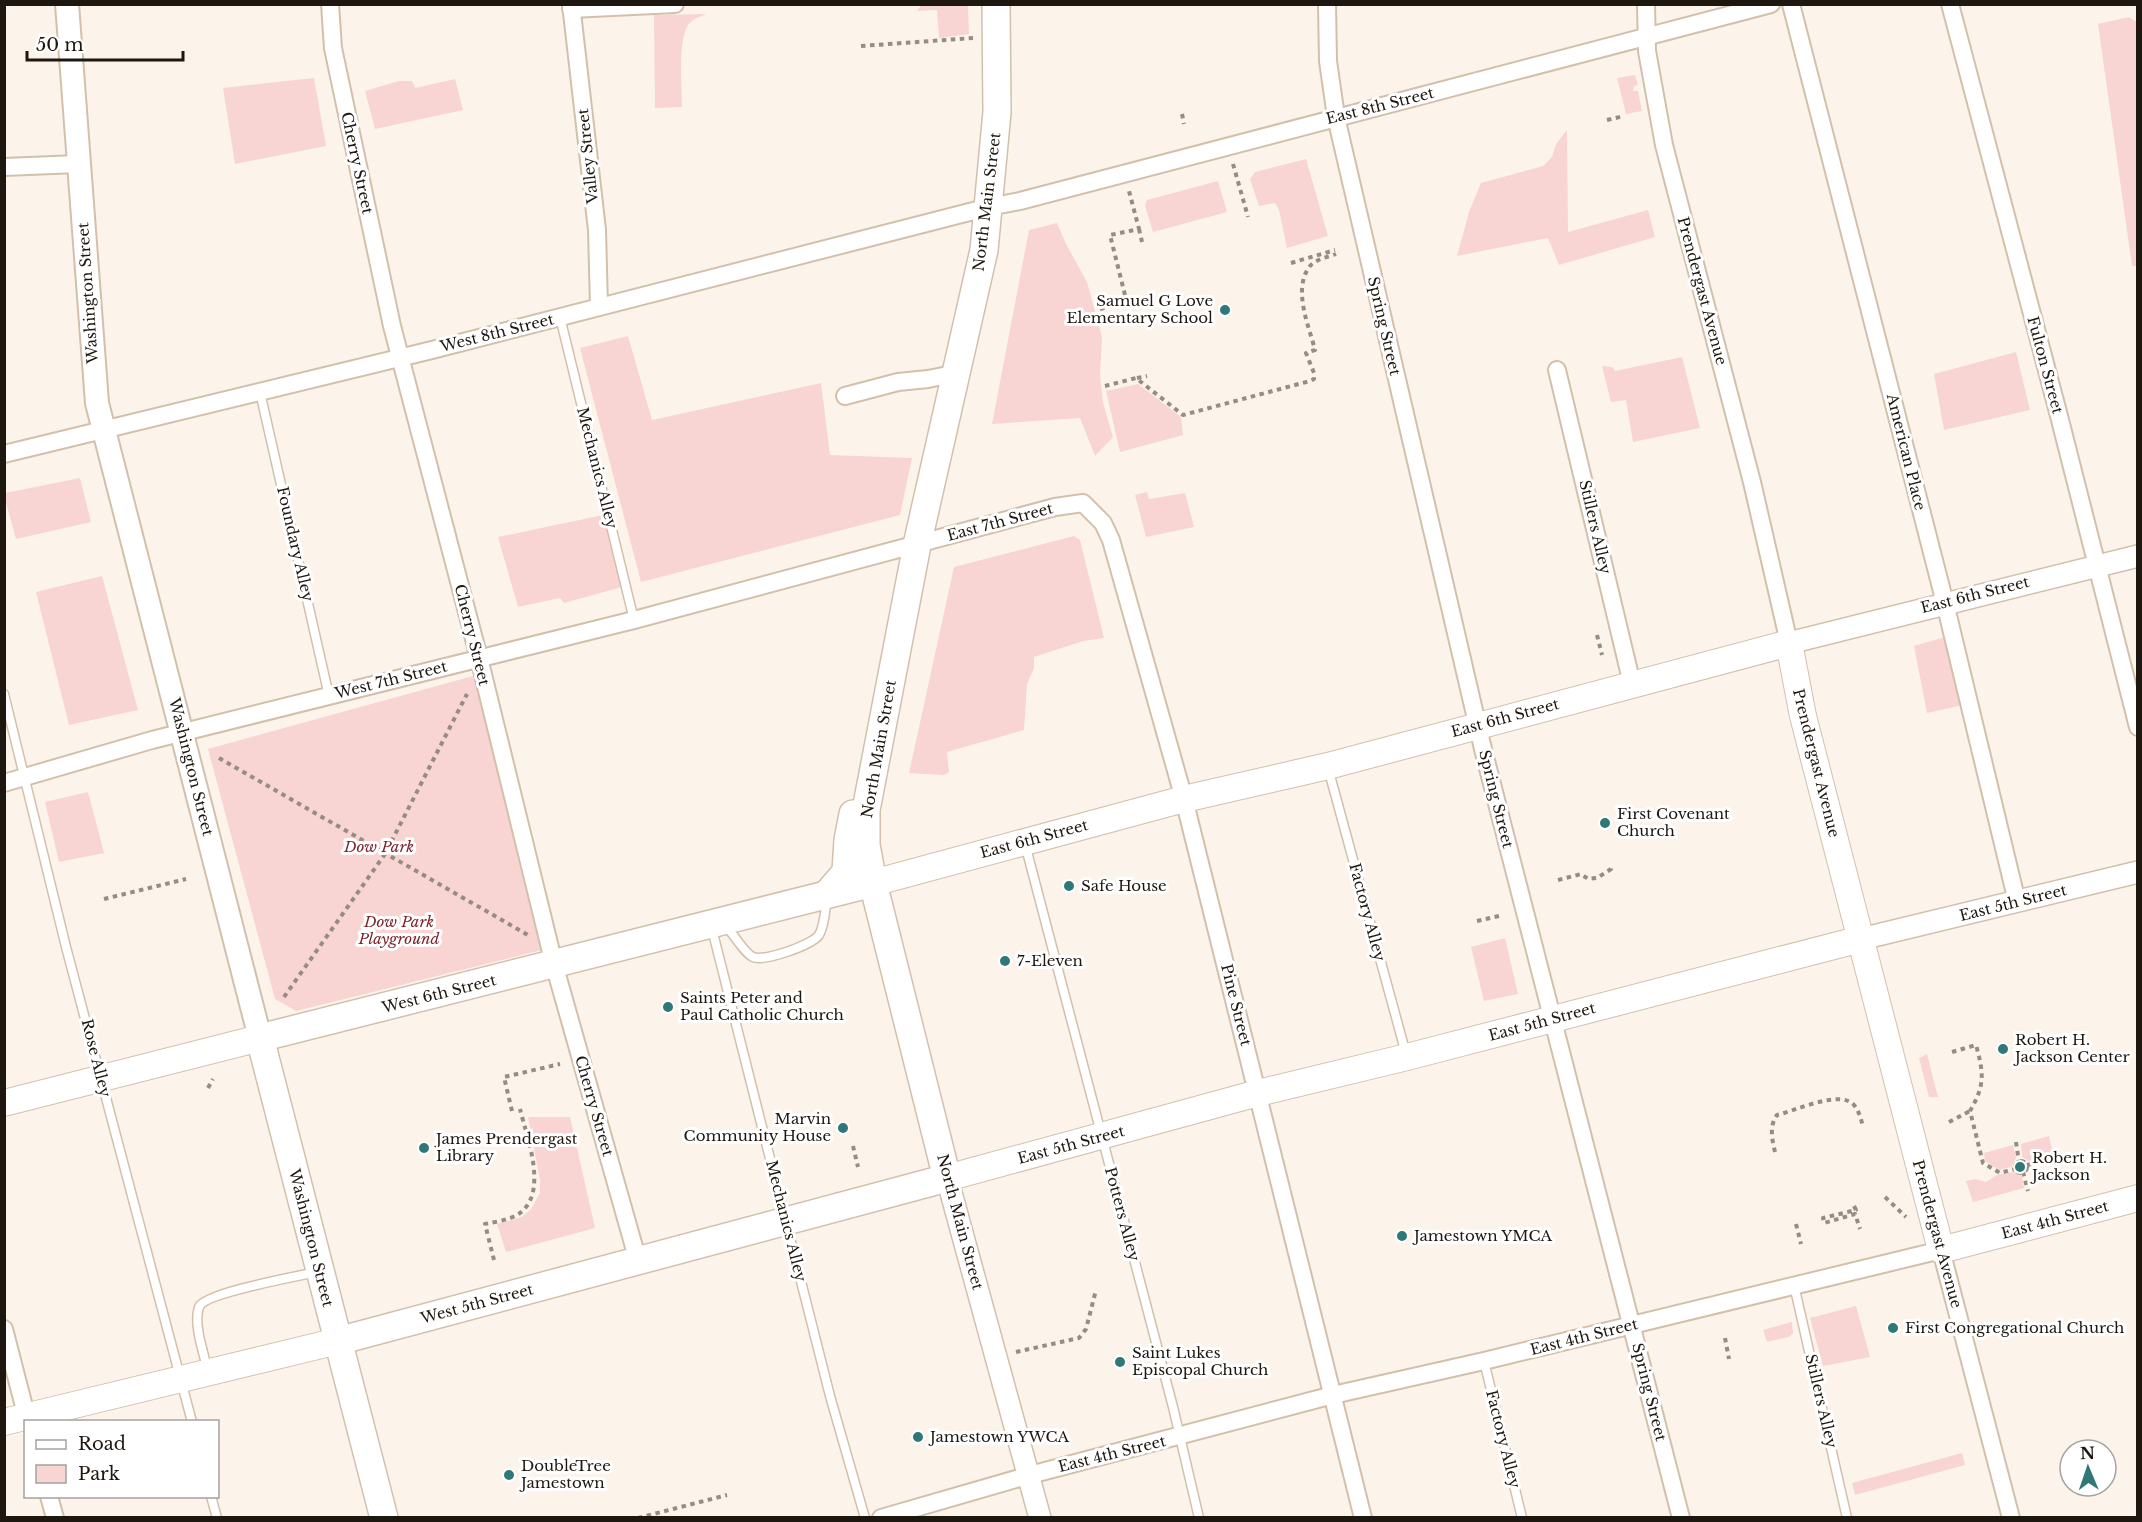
<svg xmlns="http://www.w3.org/2000/svg" width="2142" height="1522" font-family="'Libre Baskerville',serif">
  <style>
    .green { fill: #f8d4d3 }
    .lines { fill: none; stroke-linecap: round; stroke-linejoin: round }
    .service-casing { stroke: #d3c0ab; stroke-width: 11 }
    .minor-casing { stroke: #d3c0ab; stroke-width: 20 }
    .tertiary-casing { stroke: #d3c0ab; stroke-width: 24 }
    .secondary-casing { stroke: #d3c0ab; stroke-width: 26 }
    .primary-casing { stroke: #d3c0ab; stroke-width: 28 }
    .trunk-casing { stroke: #d3c0ab; stroke-width: 30 }
    .path { stroke: #958d85; stroke-width: 4; stroke-dasharray: 4.5 4.5; stroke-linecap: butt }
    .service { stroke: #fff; stroke-width: 8 }
    .minor { stroke: #fff; stroke-width: 16 }
    .tertiary { stroke: #fff; stroke-width: 21 }
    .secondary { stroke: #fff; stroke-width: 22 }
    .primary { stroke: #fff; stroke-width: 26 }
    .trunk { stroke: #fff; stroke-width: 27 }
    .poi-dot { fill: #2f7877; stroke: #fff; stroke-width: 2 }
    .labels { text-anchor: middle; stroke-width: 6; stroke-linejoin: round; paint-order: stroke }
    .street-label { font-size: 15px; fill: #1e1710; stroke: #fff }
    .poi-label { font-size: 15px; fill: #1e1710; stroke: #fff; text-anchor: start }
    .park-label { font-size: 15px; font-style: italic; fill: #7e242b; stroke: #fff }
  </style>
  <rect width="100%" height="100%" fill="#fcf4eb"/>
  <g class="green">
    <polygon points="941,5 968,5 969,34 939,38 937,10 917,11 921,6"/>
    <path d="M707,14c-8,3 -16,5 -20,13 -9,16 -5,61 -5,80l-27,1 -1,-93z"/>
    <polygon points="2129,17 2138,23 2137,266 2132,266 2098,24"/>
    <polygon points="1635,75 1638,85 1634,86 1633,91 1638,91 1642,111 1626,114 1617,78"/>
    <polygon points="314,78 326,146 235,164 223,88"/>
    <polygon points="455,79 463,110 375,129 365,91 399,81 412,81 415,88"/>
    <polygon points="1567,130 1568,232 1648,210 1655,237 1559,265 1548,238 1457,256 1469,212 1481,183 1543,166 1552,157 1556,144"/>
    <polygon points="1306,159 1328,236 1287,248 1279,210 1275,203 1259,206 1250,179 1255,172"/>
    <polygon points="1218,181 1227,212 1153,232 1145,206 1147,200"/>
    <polygon points="1057,223 1066,244 1087,282 1102,337 1100,375 1103,403 1113,437 1095,456 1080,418 992,424 1029,230"/>
    <polygon points="628,336 652,420 821,383 830,455 912,458 900,515 641,582 580,348"/>
    <polygon points="2016,352 2030,410 1944,430 1934,374"/>
    <polygon points="1682,357 1700,428 1633,442 1626,400 1611,402 1602,366 1612,367 1615,371"/>
    <polygon points="1138,384 1181,417 1183,435 1120,452 1106,391"/>
    <polygon points="80,478 91,522 16,539 5,499 5,493"/>
    <polygon points="1147,492 1149,499 1185,493 1194,527 1146,537 1135,495"/>
    <polygon points="603,515 622,587 564,603 560,598 518,607 498,537"/>
    <polygon points="1074,536 1080,540 1104,638 1083,641 1034,657 1034,668 1027,684 1024,730 947,752 949,772 944,775 909,773 954,567"/>
    <polygon points="102,576 138,710 69,725 36,592"/>
    <polygon points="1945,637 1963,705 1927,713 1914,646"/>
    <polygon points="473,676 481,680 542,950 296,1011 275,999 208,749"/>
    <polygon points="88,792 104,853 59,862 45,802"/>
    <polygon points="1505,938 1518,994 1484,1001 1471,947"/>
    <polygon points="1927,1054 1938,1097 1929,1097 1919,1058"/>
    <polygon points="528,1117 570,1117 595,1228 506,1252 497,1224 522,1217 531,1209 540,1193 540,1180"/>
    <polygon points="2049,1136 2052,1149 2051,1157 2030,1162 2022,1157 2021,1144"/>
    <polygon points="2013,1145 2016,1158 2011,1167 1999,1170 1985,1161 1984,1153"/>
    <polygon points="2014,1172 2022,1176 2024,1188 1973,1202 1966,1181 1975,1179 1986,1182 1997,1175"/>
    <polygon points="1856,1306 1870,1357 1823,1366 1810,1318"/>
    <polygon points="1792,1322 1793,1333 1789,1337 1767,1342 1763,1330"/>
    <polygon points="1962,1453 1965,1465 1855,1495 1852,1483"/>
  </g>
  <g class="lines">
    <g class="service-casing">
      <g id="service">
        <polyline points="560,317 634,620"/>
        <polyline points="260,392 329,696"/>
        <polyline points="4,694 66,947 192,1422"/>
        <polyline points="1328,768 1406,1054"/>
        <polyline points="1025,844 1173,1407 1199,1518"/>
        <path d="M725,925c8,8 19,28 28,32 11,5 59,-12 66,-22 6,-10 6,-26 8,-37"/>
        <polyline points="712,929 830,1396 865,1518"/>
        <polyline points="1794,1285 1847,1518"/>
        <polyline points="1484,1361 1522,1518"/>
        <path d="M208,1371c-4,-17 -15,-47 -9,-64 5,-14 100,-31 118,-35"/>
        <polyline points="211,1496 217,1518"/>
      </g>
    </g>
    <g class="minor-casing">
      <g id="minor">
        <polyline points="330,4 333,48 392,326 479,658 554,964 638,1261"/>
        <polyline points="571,4 597,230 599,307"/>
        <polyline points="1327,4 1328,61 1336,117 1483,749 1681,1518"/>
        <polyline points="1646,4 1647,51 1664,145 1752,482 1789,643"/>
        <polyline points="1791,4 1945,603 2017,902"/>
        <polyline points="1950,4 2059,416 2138,727"/>
        <polyline points="571,9 675,4"/>
        <polyline points="4,167 78,164"/>
        <polyline points="1557,370 1632,684"/>
        <polyline points="845,396 898,382 928,379 958,373"/>
        <polyline points="4,454 432,350 989,207 1020,201 1771,4"/>
        <polyline points="4,783 152,740 634,620 1055,507 1083,503 1103,523 1111,540 1184,799 1363,1518"/>
        <polyline points="4,1329 28,1422"/>
        <polyline points="49,1496 55,1518"/>
        <polyline points="881,1518 1030,1475 1333,1395 1484,1361 1941,1250 2011,1518"/>
      </g>
    </g>
    <g class="tertiary-casing">
      <g id="tertiary">
        <polyline points="1789,643 2138,556"/>
        <polyline points="1861,939 2138,872"/>
        <polyline points="947,1178 1040,1518"/>
      </g>
    </g>
    <g class="secondary-casing">
      <polyline id="secondary" points="67,4 97,403 260,1038"/>
    </g>
    <g class="primary-casing">
      <g id="primary">
        <polyline points="873,883 1184,799 1328,766 1789,643 1803,716 1941,1250 2138,1198"/>
        <polyline points="4,1103 260,1038"/>
        <polyline points="947,1178 1258,1093 1407,1057 1861,939"/>
        <polyline points="4,1422 338,1341"/>
      </g>
    </g>
    <g class="trunk-casing">
      <g id="trunk">
        <polyline points="827,894 846,872 848,840 853,814"/>
        <polyline points="338,1341 947,1178 873,883 866,845 866,810 917,545 984,250 997,112 996,4"/>
        <polyline points="384,1518 260,1038 873,883"/>
      </g>
    </g>
    <g class="path">
      <polyline points="861,46 973,38"/>
      <polyline points="1182,114 1184,124"/>
      <polyline points="1607,120 1624,116"/>
      <polyline points="1233,164 1248,217"/>
      <polyline points="1139,229 1142,242"/>
      <polyline points="1291,263 1335,250"/>
      <polyline points="1100,309 1127,303 1110,235 1139,229 1129,191"/>
      <polyline points="1137,378 1147,376"/>
      <path d="M1105,386l31,-8 47,37 127,-34 4,-2v-6l-8,-20 9,-3c-6,-24 -23,-61 -5,-84 6,-7 18,-9 26,-12"/>
      <polyline points="1597,635 1602,655"/>
      <polyline points="219,758 528,935"/>
      <polyline points="1558,880 1581,874 1588,879 1597,878 1611,869 1611,865"/>
      <polyline points="104,899 186,879"/>
      <polyline points="1477,921 1503,915"/>
      <polyline points="284,997 385,854 467,694"/>
      <path d="M1952,1052l24,-7c8,29 9,40 -6,66l13,52 17,10 15,-4"/>
      <polyline points="208,1088 213,1079"/>
      <polyline points="512,1111 504,1077 560,1064"/>
      <polyline points="1949,1122 1970,1111"/>
      <polyline points="2016,1142 2019,1162"/>
      <polyline points="853,1146 858,1167"/>
      <path d="M1775,1152c-3,-13 -6,-26 2,-37 18,-4 63,-26 77,-10 5,6 7,14 9,22"/>
      <circle cx="2021" cy="1167" r="6"/>
      <polyline points="2027,1165 2078,1154"/>
      <polyline points="2023,1172 2028,1191"/>
      <polyline points="1885,1197 1906,1217"/>
      <polyline points="1854,1206 1856,1210 1823,1218 1824,1223 1855,1214 1860,1229"/>
      <polyline points="1796,1224 1801,1244"/>
      <path d="M494,1260l-9,-36c10,-2 23,-4 32,-9 33,-20 10,-77 3,-106"/>
      <polyline points="1725,1338 1729,1359"/>
      <polyline points="1016,1352 1079,1338 1086,1329 1096,1290"/>
      <polyline points="638,1518 727,1495"/>
    </g>
    <use href="#service" class="service"/>
    <use href="#minor" class="minor"/>
    <use href="#tertiary" class="tertiary"/>
    <use href="#secondary" class="secondary"/>
    <use href="#primary" class="primary"/>
    <use href="#trunk" class="trunk"/>
  </g>
  <g class="poi-dot">
    <circle cx="1225" cy="310" r="6"/>
    <circle cx="1605" cy="823" r="6"/>
    <circle cx="1069" cy="886" r="6"/>
    <circle cx="1005" cy="961" r="6"/>
    <circle cx="668" cy="1007" r="6"/>
    <circle cx="2003" cy="1049" r="6"/>
    <circle cx="843" cy="1128" r="6"/>
    <circle cx="424" cy="1148" r="6"/>
    <circle cx="2020" cy="1167" r="6"/>
    <circle cx="1402" cy="1236" r="6"/>
    <circle cx="1893" cy="1328" r="6"/>
    <circle cx="1120" cy="1362" r="6"/>
    <circle cx="918" cy="1437" r="6"/>
    <circle cx="509" cy="1475" r="6"/>
  </g>
  <g class="labels">
    <g class="street-label">
      <text transform="translate(1380 106) rotate(-14)" y="5">East 8th Street</text>
      <text transform="translate(588 156) rotate(-96)" y="5">Valley Street</text>
      <text transform="translate(357 163) rotate(78)" y="5">Cherry Street</text>
      <text transform="translate(987 202) rotate(-83)" y="5">North Main Street</text>
      <text transform="translate(1702 291) rotate(75)" y="5">Prendergast Avenue</text>
      <text transform="translate(88 293) rotate(-94)" y="5">Washington Street</text>
      <text transform="translate(1384 326) rotate(77)" y="5">Spring Street</text>
      <text transform="translate(497 333) rotate(-14)" y="5">West 8th Street</text>
      <text transform="translate(2045 365) rotate(75)" y="5">Fulton Street</text>
      <text transform="translate(1906 452) rotate(76)" y="5">American Place</text>
      <text transform="translate(597 468) rotate(76)" y="5">Mechanics Alley</text>
      <text transform="translate(1000 522) rotate(-15)" y="5">East 7th Street</text>
      <text transform="translate(1595 527) rotate(77)" y="5">Stillers Alley</text>
      <text transform="translate(295 544) rotate(77)" y="5">Foundary Alley</text>
      <text transform="translate(1975 595) rotate(-14)" y="5">East 6th Street</text>
      <text transform="translate(472 635) rotate(76)" y="5">Cherry Street</text>
      <text transform="translate(391 680) rotate(-14)" y="5">West 7th Street</text>
      <text transform="translate(1505 718) rotate(-15)" y="5">East 6th Street</text>
      <text transform="translate(879 749) rotate(-80)" y="5">North Main Street</text>
      <text transform="translate(1816 763) rotate(76)" y="5">Prendergast Avenue</text>
      <text transform="translate(191 767) rotate(76)" y="5">Washington Street</text>
      <text transform="translate(1496 799) rotate(76)" y="5">Spring Street</text>
      <text transform="translate(1034 839) rotate(-15)" y="5">East 6th Street</text>
      <text transform="translate(2013 903) rotate(-14)" y="5">East 5th Street</text>
      <text transform="translate(1367 912) rotate(75)" y="5">Factory Alley</text>
      <text transform="translate(439 994) rotate(-14)" y="5">West 6th Street</text>
      <text transform="translate(1236 1005) rotate(76)" y="5">Pine Street</text>
      <text transform="translate(1542 1022) rotate(-15)" y="5">East 5th Street</text>
      <text transform="translate(96 1058) rotate(76)" y="5">Rose Alley</text>
      <text transform="translate(594 1106) rotate(74)" y="5">Cherry Street</text>
      <text transform="translate(1071 1145) rotate(-15)" y="5">East 5th Street</text>
      <text transform="translate(1122 1214) rotate(75)" y="5">Potters Alley</text>
      <text transform="translate(2055 1220) rotate(-15)" y="5">East 4th Street</text>
      <text transform="translate(786 1221) rotate(76)" y="5">Mechanics Alley</text>
      <text transform="translate(960 1222) rotate(75)" y="5">North Main Street</text>
      <text transform="translate(1937 1234) rotate(75)" y="5">Prendergast Avenue</text>
      <text transform="translate(311 1238) rotate(76)" y="5">Washington Street</text>
      <text transform="translate(477 1304) rotate(-15)" y="5">West 5th Street</text>
      <text transform="translate(1584 1337) rotate(-14)" y="5">East 4th Street</text>
      <text transform="translate(1649 1392) rotate(76)" y="5">Spring Street</text>
      <text transform="translate(1821 1401) rotate(77)" y="5">Stillers Alley</text>
      <text transform="translate(1503 1439) rotate(76)" y="5">Factory Alley</text>
      <text transform="translate(1112 1454) rotate(-14)" y="5">East 4th Street</text>
    </g>
    <g class="poi-label">
      <text x="1213" y="306" text-anchor="end">Samuel G Love<tspan x="1213" dy="17">Elementary School</tspan></text>
      <text x="1617" y="819">First Covenant<tspan x="1617" dy="17">Church</tspan></text>
      <text x="1081" y="891">Safe House</text>
      <text x="1017" y="966">7-Eleven</text>
      <text x="680" y="1003">Saints Peter and<tspan x="680" dy="17">Paul Catholic Church</tspan></text>
      <text x="2015" y="1045">Robert H.<tspan x="2015" dy="17">Jackson Center</tspan></text>
      <text x="831" y="1124" text-anchor="end">Marvin<tspan x="831" dy="17">Community House</tspan></text>
      <text x="436" y="1144">James Prendergast<tspan x="436" dy="17">Library</tspan></text>
      <text x="2032" y="1163">Robert H.<tspan x="2032" dy="17">Jackson</tspan></text>
      <text x="1414" y="1241">Jamestown YMCA</text>
      <text x="1905" y="1333">First Congregational Church</text>
      <text x="1132" y="1358">Saint Lukes<tspan x="1132" dy="17">Episcopal Church</tspan></text>
      <text x="930" y="1442">Jamestown YWCA</text>
      <text x="521" y="1471">DoubleTree<tspan x="521" dy="17">Jamestown</tspan></text>
    </g>
    <g class="park-label">
      <text x="379" y="852">Dow Park</text>
      <text x="399" y="927">Dow Park<tspan x="399" dy="17">Playground</tspan></text>
    </g>
  </g>
  <rect width="2142" height="1522" fill="none" stroke="#1e1710" stroke-width="12"/>
  <rect x="24" y="1420" width="195" height="78" fill="#ffffff" stroke="#a5a29f" stroke-width="1.5"/>
  <rect x="36" y="1440" width="30" height="9" fill="#ffffff" stroke="#a5a29f" stroke-width="1.5"/>
  <text x="78" y="1450" font-size="18" fill="#1e1710">Road</text>
  <rect x="36" y="1465" width="30" height="18" fill="#f8d4d3" stroke="#a5a29f" stroke-width="1.5"/>
  <text x="78" y="1480" font-size="18" fill="#1e1710">Park</text>
  <g transform="translate(2088 1468) rotate(358)"><circle r="28" fill="#ffffff" stroke="#a5a29f" stroke-width="1.5"/>
  <path d="M0-4.5L10 22L0 15L-10 22Z" fill="#2f7877"/>
  <text y="-9" font-size="16" font-weight="bold" text-anchor="middle" fill="#1e1710">N</text>
  </g>
  <path d="M27 51v9h156v-9" fill="none" stroke="#1e1710" stroke-width="3"/>
  <text x="36" y="51" font-size="18" fill="#1e1710" stroke="#ffffff" stroke-width="4.5" paint-order="stroke">50 m</text>
</svg>
